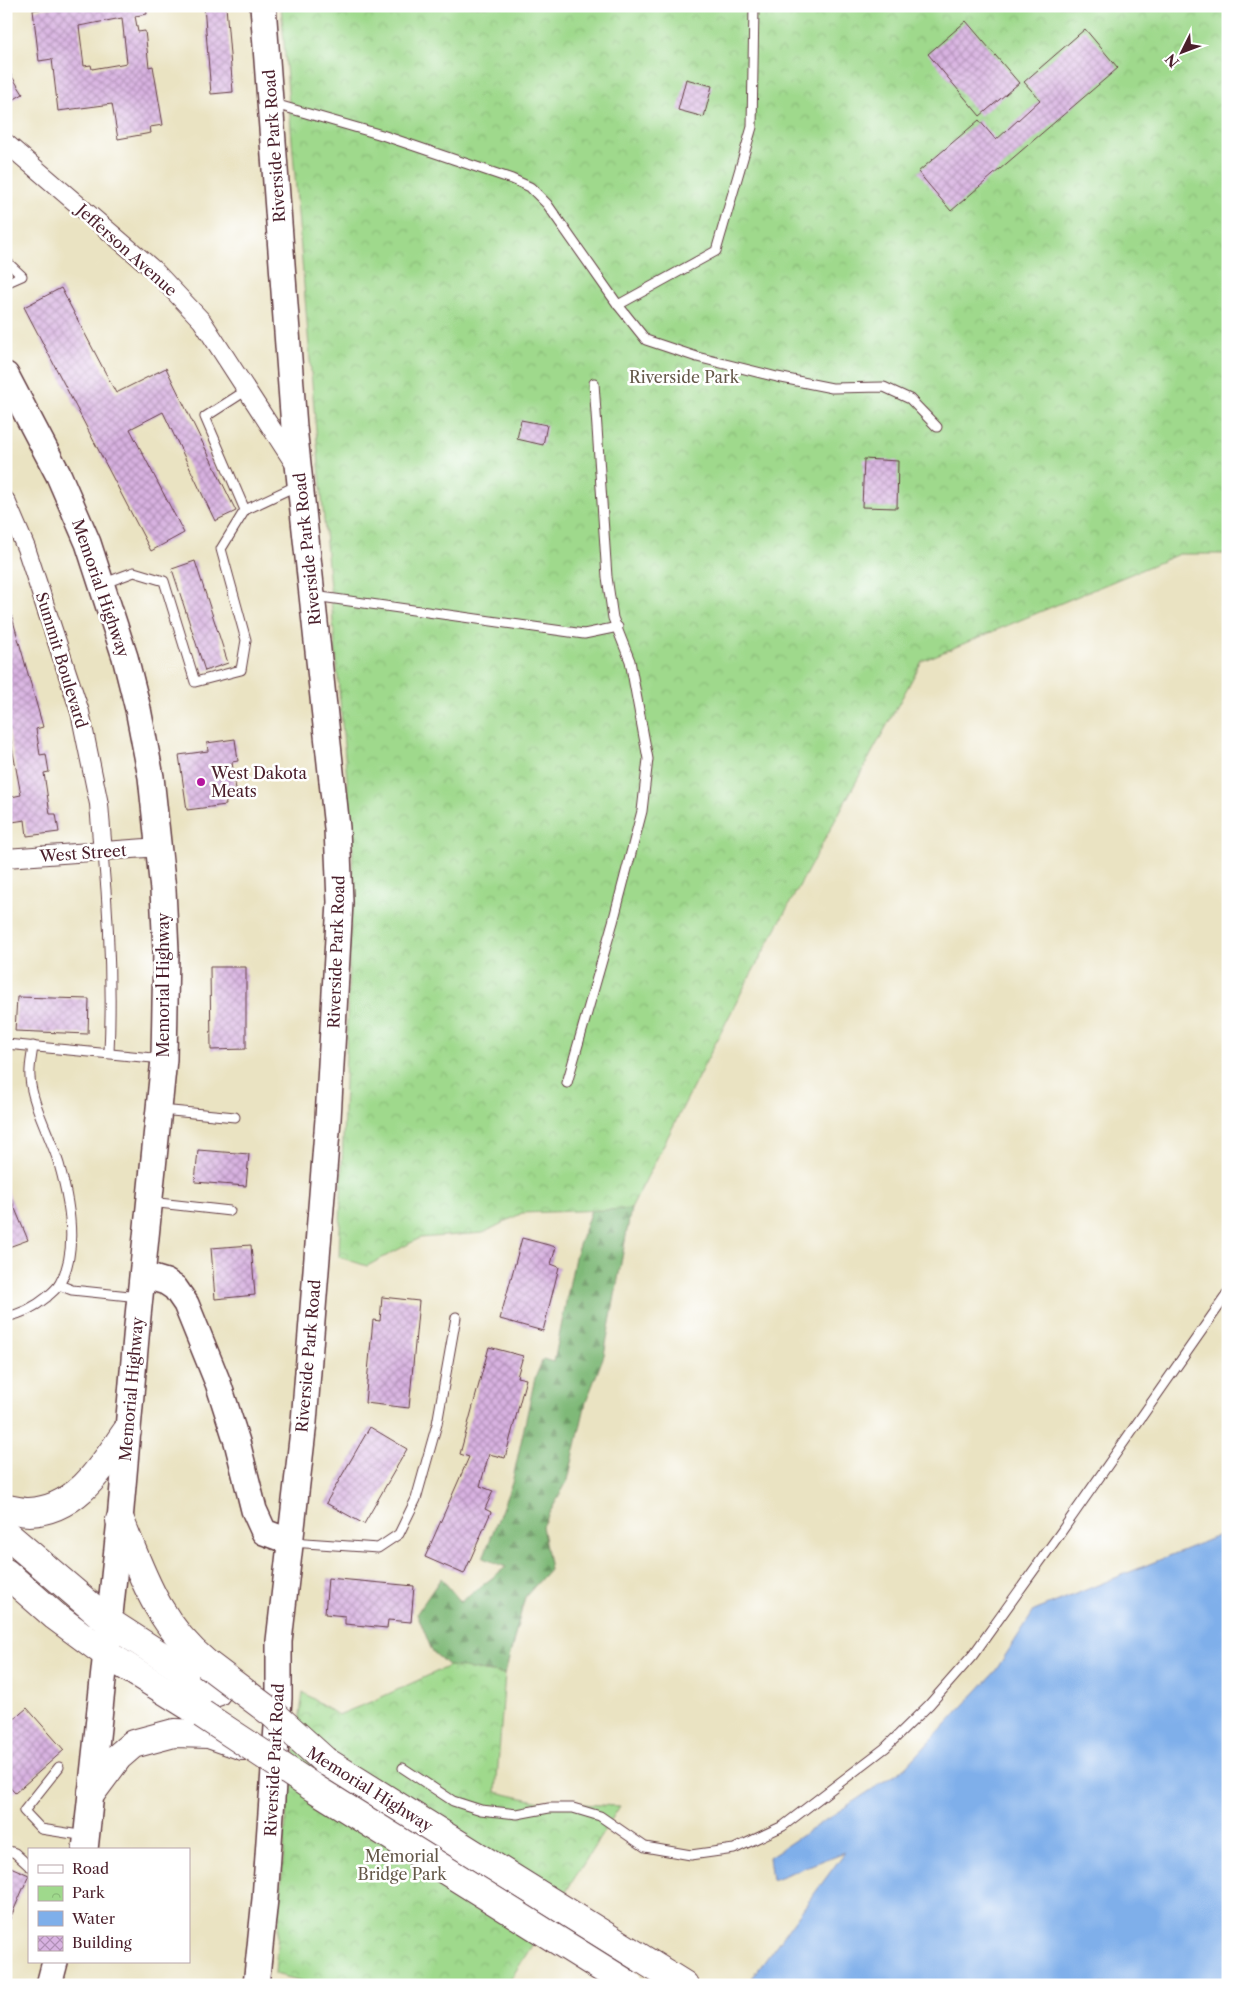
<svg xmlns="http://www.w3.org/2000/svg" width="1234" height="1991" font-family="'Libre Caslon Text',serif">
  <style>
    .forest { fill: url(#forest-firs); stroke: #646c52 }
    .park { fill: url(#park-crowns); stroke: #747c5c }
    .water { fill: #7fafea; stroke: #64678a }
    .building { fill: url(#building-cross-hatch); fill-rule: evenodd }
    .lines { fill: none; stroke-linecap: round; stroke-linejoin: round }
    .lane-casing { stroke: #623c42; stroke-width: 11 }
    .street-casing { stroke: #623c42; stroke-width: 20 }
    .secondary-casing { stroke: #623c42; stroke-width: 28 }
    .primary-casing { stroke: #623c42; stroke-width: 30 }
    .lane { stroke: #fff; stroke-width: 9 }
    .street { stroke: #fff; stroke-width: 18 }
    .secondary { stroke: #fff; stroke-width: 25 }
    .primary { stroke: #fff; stroke-width: 28 }
    .primary-bridge-casing { stroke: #623c42; stroke-width: 30; stroke-linecap: butt }
    .primary-bridge { stroke: #fff; stroke-width: 28 }
    .poi-dot { fill: #b5179e; stroke: #fff; stroke-width: 2 }
    .labels { text-anchor: middle; stroke-width: 5; stroke-linejoin: round; paint-order: stroke }
    .street-label { font-size: 16px; fill: #4a1f2b; stroke: #fff }
    .park-label { font-size: 16px; fill: #645748; stroke: #fff }
    .poi-label { font-size: 16px; fill: #4a1f2b; stroke: #fff; text-anchor: start }
  </style>
  <defs>
    <pattern id="forest-firs" width="22" height="20" patternUnits="userSpaceOnUse" patternTransform="scale(1.25)"><rect width="22" height="20" fill="#7fb978"/><path d="M5 1l3.5 6h-7zM16 11l3.5 6h-7z" fill="#6a9663"/></pattern>
    <pattern id="park-crowns" width="20" height="18" patternUnits="userSpaceOnUse" patternTransform="scale(1.25)"><rect width="20" height="18" fill="#9fd98c"/><path d="M2 6a3 3 0 1 1 6 0M12 15a3 3 0 1 1 6 0" fill="none" stroke="#8aba79"/></pattern>
    <pattern id="building-cross-hatch" width="8" height="8" patternUnits="userSpaceOnUse" patternTransform="scale(1.25)"><rect width="8" height="8" fill="#d8b2e1"/><path d="M0 0l8 8M0 8l8-8" fill="none" stroke="#b190b7"/></pattern>
  </defs>
  <rect width="100%" height="100%" fill="#fff"/>
  <filter id="ink" filterUnits="userSpaceOnUse"><feTurbulence type="fractalNoise" baseFrequency=".02" numOctaves="2"/><feDisplacementMap in="SourceGraphic" scale="10" xChannelSelector="R" yChannelSelector="G"/><feConvolveMatrix kernelMatrix="1 2 1 2 8 2 1 2 1" color-interpolation-filters="sRGB"/></filter>
  <filter id="wash" filterUnits="userSpaceOnUse"><feTurbulence type="fractalNoise" baseFrequency=".0096" numOctaves="4" result="noise"/><feDisplacementMap in="SourceGraphic" scale="20" xChannelSelector="R" yChannelSelector="G"/><feGaussianBlur stdDeviation="1.12" result="paint"/><feColorMatrix in="noise" values="0 0 0 0 0 0 0 0 0 0 0 0 0 0 0 0 0 1.4 0 .05"/><feComposite in="paint" operator="in"/></filter>
  <g filter="url(#wash)">
    <rect width="100%" height="100%" fill="#eae3c2"/>
    <polygon class="forest" points="631,1209 604,1355 586,1402 568,1480 542,1526 550,1569 525,1597 505,1674 449,1666 432,1651 417,1613 441,1578 461,1602 506,1567 483,1558 512,1483 535,1378 543,1359 554,1362 575,1257 591,1210"/>
    <g class="park">
      <polygon points="281,6 1228,6 1228,554 1179,554 922,661 742,991 631,1209 522,1213 483,1233 420,1238 367,1266 339,1257 353,846 314,408"/>
      <polygon points="449,1666 505,1674 496,1792 540,1802 620,1806 507,1985 317,1985 275,1974 286,1819 303,1692 338,1715 373,1701"/>
    </g>
    <polygon class="water" points="1228,1532 1228,1985 747,1985 845,1852 772,1880 769,1857 906,1767 994,1673 1034,1611"/>
    <g id="blocks">
      <g class="building">
        <path d="M66,6h80l1,8 -12,2 3,16 7,-1 4,36 4,-1 10,59 -13,2 1,6 -33,6 -6,-35 -54,7 -6,-52 -13,2 -6,-51zM122,18l5,45 -35,6 -1,-4 -7,1 -5,-40z"/>
        <polygon points="204,6 226,6 233,92 211,94"/>
        <polygon points="966,21 1019,83 980,116 928,54"/>
        <polygon points="1085,29 1118,68 951,211 918,172 979,120 996,140 1040,100 1024,82"/>
        <polygon points="6,67 23,94 6,104"/>
        <polygon points="686,79 712,86 704,117 678,110"/>
        <polygon points="61,288 116,393 166,368 236,511 215,521 163,412 130,429 184,533 151,551 24,307"/>
        <polygon points="521,420 547,425 543,445 517,439"/>
        <polygon points="864,459 898,461 897,508 862,507"/>
        <polygon points="195,561 228,663 205,671 172,569"/>
        <polygon points="10,610 43,727 36,729 40,755 46,754 49,772 44,773 50,814 56,814 59,832 27,836 25,820 6,823 6,798 21,795 6,715 6,611"/>
        <polygon points="235,739 238,761 232,762 237,797 225,798 226,805 187,810 179,755 208,751 207,743"/>
        <polygon points="210,967 246,967 246,1049 211,1050"/>
        <polygon points="17,997 89,999 88,1034 15,1031"/>
        <polygon points="198,1150 249,1154 246,1186 195,1182"/>
        <polygon points="6,1187 28,1240 6,1248"/>
        <polygon points="522,1238 556,1247 551,1264 559,1267 543,1331 500,1319"/>
        <polygon points="251,1245 255,1295 215,1299 211,1248"/>
        <polygon points="382,1297 419,1301 409,1408 365,1403 373,1320 380,1321"/>
        <polygon points="489,1347 523,1356 517,1377 526,1379 505,1458 489,1454 480,1486 493,1491 485,1509 491,1512 464,1574 425,1557 469,1457 460,1454"/>
        <polygon points="370,1427 407,1449 364,1524 326,1503"/>
        <polygon points="328,1578 414,1586 411,1622 388,1620 387,1628 345,1624 345,1616 325,1614"/>
        <polygon points="27,1708 64,1750 15,1793 6,1783 6,1726"/>
        <polygon points="6,1865 29,1875 6,1928"/>
      </g>
    </g>
  </g>
  <g filter="url(#ink)">
    <use href="#blocks" fill-opacity="0" stroke="#623c42" stroke-width="1"/>
    <g class="lines">
      <g class="lane-casing">
        <g id="lane">
          <polyline points="271,103 382,135 512,179 530,187 547,204 618,305 646,340 697,357 777,377 832,388 884,387 910,399 937,427"/>
          <polyline points="6,261 22,276 6,283"/>
          <polyline points="618,305 716,251 752,127 754,6"/>
          <polyline points="247,390 205,417 245,510 298,485"/>
          <polyline points="102,584 134,572 164,581 195,682 241,670 246,640 221,549 245,510"/>
          <polyline points="314,596 584,634 618,627"/>
          <path d="M103,853c6,66 9,133 6,200"/>
          <polyline points="6,1044 163,1059"/>
          <polyline points="567,1083 613,922 642,811 648,759 630,661 613,618 607,577 594,383"/>
          <polyline points="161,1110 235,1117"/>
          <polyline points="150,1202 230,1211"/>
          <polyline points="59,1285 72,1290 139,1297"/>
          <path d="M6,1317c15,-3 29,-10 41,-20 4,-4 10,-8 13,-14 19,-33 9,-84 -1,-119 -8,-26 -28,-62 -29,-87 -1,-10 2,-21 3,-31"/>
          <polyline points="291,1542 378,1548 399,1534 416,1499 437,1424 456,1317"/>
          <polyline points="59,1767 24,1811 41,1829 86,1836"/>
          <polyline points="403,1768 453,1801 481,1810 517,1814 549,1808 573,1808 600,1816 645,1847 691,1855 734,1849 783,1826 885,1748 929,1705 973,1655 1059,1535 1228,1293"/>
          <polyline points="6,1850 15,1853 29,1866"/>
        </g>
      </g>
      <g class="street-casing">
        <g id="street">
          <polyline points="6,143 154,270 202,321 296,466"/>
          <polyline points="6,501 26,548 80,712 99,804 103,853"/>
          <polyline points="6,858 160,847"/>
        </g>
      </g>
      <g class="secondary-casing">
        <g id="secondary">
          <polyline points="6,375 59,476 88,543 125,657 138,709 151,777 163,890 166,951 164,1059 137,1326 120,1520 85,1850"/>
          <polyline points="143,1275 166,1282 175,1288 186,1304 218,1383 237,1442 254,1510 264,1532 291,1542"/>
          <polyline points="49,1985 55,1962"/>
          <polyline points="256,1985 265,1899 279,1698 279,1641 304,1422 328,1119 340,902 337,828 294,427 263,6"/>
        </g>
      </g>
      <g class="primary-casing">
        <g id="primary">
          <path d="M6,1509c8,1 16,3 23,3 49,-2 73,-46 98,-81"/>
          <path d="M120,1520c23,57 38,104 87,144"/>
          <polyline points="6,1534 109,1622 217,1692"/>
          <polyline points="6,1573 55,1616 105,1653 202,1714"/>
          <polyline points="325,1761 684,1985"/>
          <polyline points="92,1792 118,1757 133,1744 174,1733 209,1734 243,1746"/>
        </g>
      </g>
      <use href="#lane" class="lane"/>
      <use href="#street" class="street"/>
      <use href="#secondary" class="secondary"/>
      <use href="#primary" class="primary"/>
      <g class="primary-bridge-casing">
        <g id="primary-bridge">
          <polyline points="207,1664 272,1713 325,1761"/>
          <polyline points="202,1714 314,1788 629,1985"/>
        </g>
      </g>
      <use href="#primary-bridge" class="primary-bridge"/>
    </g>
  </g>
  <circle class="poi-dot" cx="201" cy="782" r="5"/>
  <g class="labels">
    <g class="street-label">
      <text transform="translate(274 146) rotate(-94)" y="6">Riverside Park Road</text>
      <text transform="translate(127 250) rotate(42)" y="6">Jefferson Avenue</text>
      <text transform="translate(307 549) rotate(-96)" y="6">Riverside Park Road</text>
      <text transform="translate(101 588) rotate(71)" y="6">Memorial Highway</text>
      <text transform="translate(62 660) rotate(73)" y="6">Summit Boulevard</text>
      <text transform="translate(83 853) rotate(-4)" y="6">West Street</text>
      <text transform="translate(336 952) rotate(-88)" y="6">Riverside Park Road</text>
      <text transform="translate(163 985) rotate(-90)" y="6">Memorial Highway</text>
      <text transform="translate(308 1356) rotate(-85)" y="6">Riverside Park Road</text>
      <text transform="translate(131 1389) rotate(-85)" y="6">Memorial Highway</text>
      <text transform="translate(274 1760) rotate(-87)" y="6">Riverside Park Road</text>
      <text transform="translate(370 1789) rotate(32)" y="6">Memorial Highway</text>
    </g>
    <g class="park-label">
      <text x="684" y="383">Riverside Park</text>
      <text x="402" y="1862">Memorial<tspan x="402" dy="18">Bridge Park</tspan></text>
    </g>
    <g class="poi-label">
      <text x="211" y="779">West Dakota<tspan x="211" dy="18">Meats</tspan></text>
    </g>
  </g>
  <rect width="1234" height="1991" fill="none" stroke="#fff" stroke-width="25"/>
  <rect x="28" y="1848" width="162" height="115" fill="#ffffff" stroke="#b7a5aa"/>
  <rect x="38" y="1865" width="25" height="8" fill="#ffffff" stroke="#b7a5aa"/>
  <text x="72" y="1874" font-size="15" fill="#4a1f2b">Road</text>
  <rect x="38" y="1886" width="25" height="15" fill="url(#park-crowns)" stroke="#b7a5aa"/>
  <text x="72" y="1898" font-size="15" fill="#4a1f2b">Park</text>
  <rect x="38" y="1911" width="25" height="15" fill="#7fafea" stroke="#b7a5aa"/>
  <text x="72" y="1924" font-size="15" fill="#4a1f2b">Water</text>
  <rect x="38" y="1936" width="25" height="15" fill="url(#building-cross-hatch)" stroke="#b7a5aa"/>
  <text x="72" y="1948" font-size="15" fill="#4a1f2b">Building</text>
  <g transform="translate(1182 52) rotate(228)" stroke="#ffffff" stroke-width="4" paint-order="stroke">
  <path d="M0-4L9 19L0 12L-9 19Z" fill="#4a1f2b"/>
  <text y="-8" font-size="14" font-weight="bold" text-anchor="middle" fill="#4a1f2b">N</text>
  </g>
</svg>
